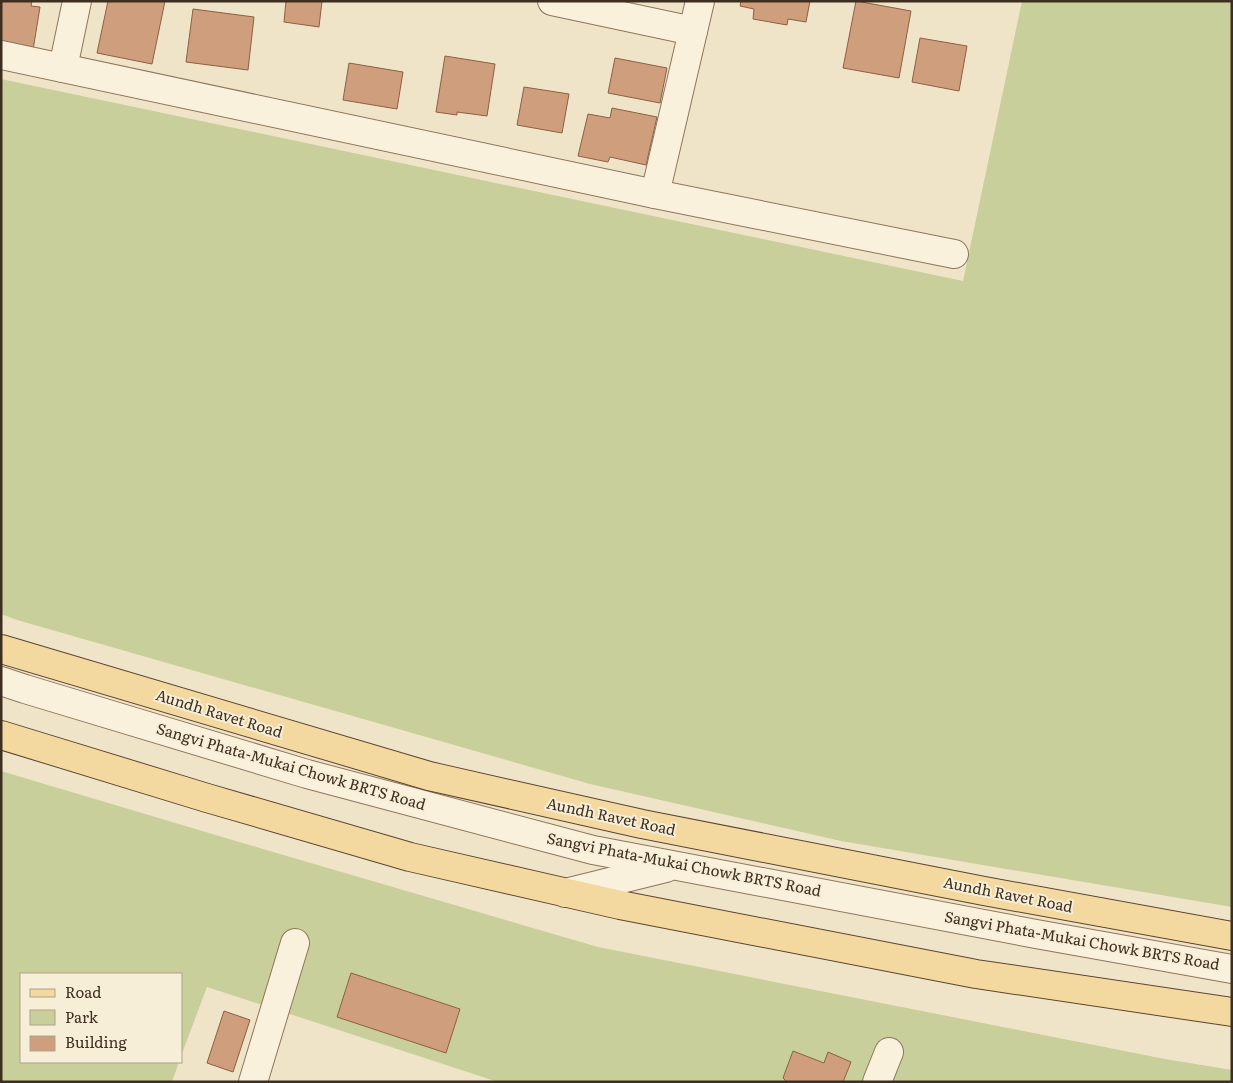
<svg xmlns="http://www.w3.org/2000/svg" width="1233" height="1083" font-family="Literata,serif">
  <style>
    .green { fill: #c9cf9b }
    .building { fill: #cf9f7d; stroke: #8d5f41 }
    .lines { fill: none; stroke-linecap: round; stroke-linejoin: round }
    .minor-casing { stroke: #8d765c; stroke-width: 30 }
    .major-casing { stroke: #5b4430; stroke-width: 30 }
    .minor { stroke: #faf1dc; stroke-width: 28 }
    .major { stroke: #f3d9a0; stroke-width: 28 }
    .labels { text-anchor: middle; stroke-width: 4; stroke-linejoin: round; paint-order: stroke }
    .street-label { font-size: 15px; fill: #3d2e20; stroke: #f7eed8 }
  </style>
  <rect width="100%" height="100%" fill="#f0e4c8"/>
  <g class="green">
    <polygon points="1022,1 1232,1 1232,907 841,841 590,784 17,620 1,614 1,79 963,281"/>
    <polygon points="1,771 263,849 598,947 1165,1059 1232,1070 1232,1082 498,1082 207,987 181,1056 181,974 21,974 21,1062 179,1062 172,1082 1,1082"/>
  </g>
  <g class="building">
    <polygon points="1,1 32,1 31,6 40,7 33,50 1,45"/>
    <polygon points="108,1 165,1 152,64 97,53"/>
    <polygon points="286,1 322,1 319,27 284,22"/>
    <polygon points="741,1 810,1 806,22 788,19 787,25 753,19 754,9 740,6"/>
    <polygon points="856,1 911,11 899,78 843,68"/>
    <polygon points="193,9 254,17 248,70 186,62"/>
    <polygon points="920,38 967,46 959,91 912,82"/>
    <polygon points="445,56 495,64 487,116 457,112 457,115 436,112"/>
    <polygon points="615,58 667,68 660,103 608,93"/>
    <polygon points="349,63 403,72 397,109 343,100"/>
    <polygon points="524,87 569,94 562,133 517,125"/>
    <polygon points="612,108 657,117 646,165 610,157 608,162 578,156 588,114 610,118"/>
    <polygon points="351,973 460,1009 446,1053 337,1017"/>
    <polygon points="224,1011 250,1020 233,1072 207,1063"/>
    <polygon points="793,1051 824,1063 828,1052 851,1062 843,1082 787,1082 783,1078"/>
  </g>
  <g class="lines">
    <g class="minor-casing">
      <g id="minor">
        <polyline points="552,1 693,31"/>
        <polyline points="1,55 655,194 954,254"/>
        <polyline points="63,68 77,1"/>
        <polyline points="655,194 700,1"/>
        <polyline points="1,681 25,689 307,774 593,850 1036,934 1232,969"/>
        <polyline points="565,893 666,868"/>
        <polyline points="253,1082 295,943"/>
        <polyline points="877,1082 889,1052"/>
      </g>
    </g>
    <g class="major-casing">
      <g id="major">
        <polyline points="1,649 429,776 642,824 984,891 1232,936"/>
        <polyline points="1,735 207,798 410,857 620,905 976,974 1232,1012"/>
      </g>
    </g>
    <use href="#minor" class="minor"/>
    <use href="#major" class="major"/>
  </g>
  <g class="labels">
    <g class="street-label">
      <text transform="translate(219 714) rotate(17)" y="5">Aundh Ravet Road</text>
      <text transform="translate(291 767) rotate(16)" y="5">Sangvi Phata-Mukai Chowk BRTS Road</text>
      <text transform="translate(611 817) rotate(12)" y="5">Aundh Ravet Road</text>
      <text transform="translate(684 865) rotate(11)" y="5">Sangvi Phata-Mukai Chowk BRTS Road</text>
      <text transform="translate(1008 895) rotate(11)" y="5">Aundh Ravet Road</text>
      <text transform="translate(1082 941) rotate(10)" y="5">Sangvi Phata-Mukai Chowk BRTS Road</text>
    </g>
  </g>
  <rect width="1233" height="1083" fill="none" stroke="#3d2e20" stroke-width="5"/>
  <rect x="20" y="973" width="162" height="90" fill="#f7eed8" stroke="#ada18e"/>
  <rect x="30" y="989" width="25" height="8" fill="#f3d9a0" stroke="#ada18e"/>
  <text x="65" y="998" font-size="15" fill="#3d2e20">Road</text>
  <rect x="30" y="1010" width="25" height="15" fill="#c9cf9b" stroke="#ada18e"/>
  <text x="65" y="1023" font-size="15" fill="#3d2e20">Park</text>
  <rect x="30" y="1036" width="25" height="15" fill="#cf9f7d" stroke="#ada18e"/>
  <text x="65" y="1048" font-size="15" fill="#3d2e20">Building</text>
</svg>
